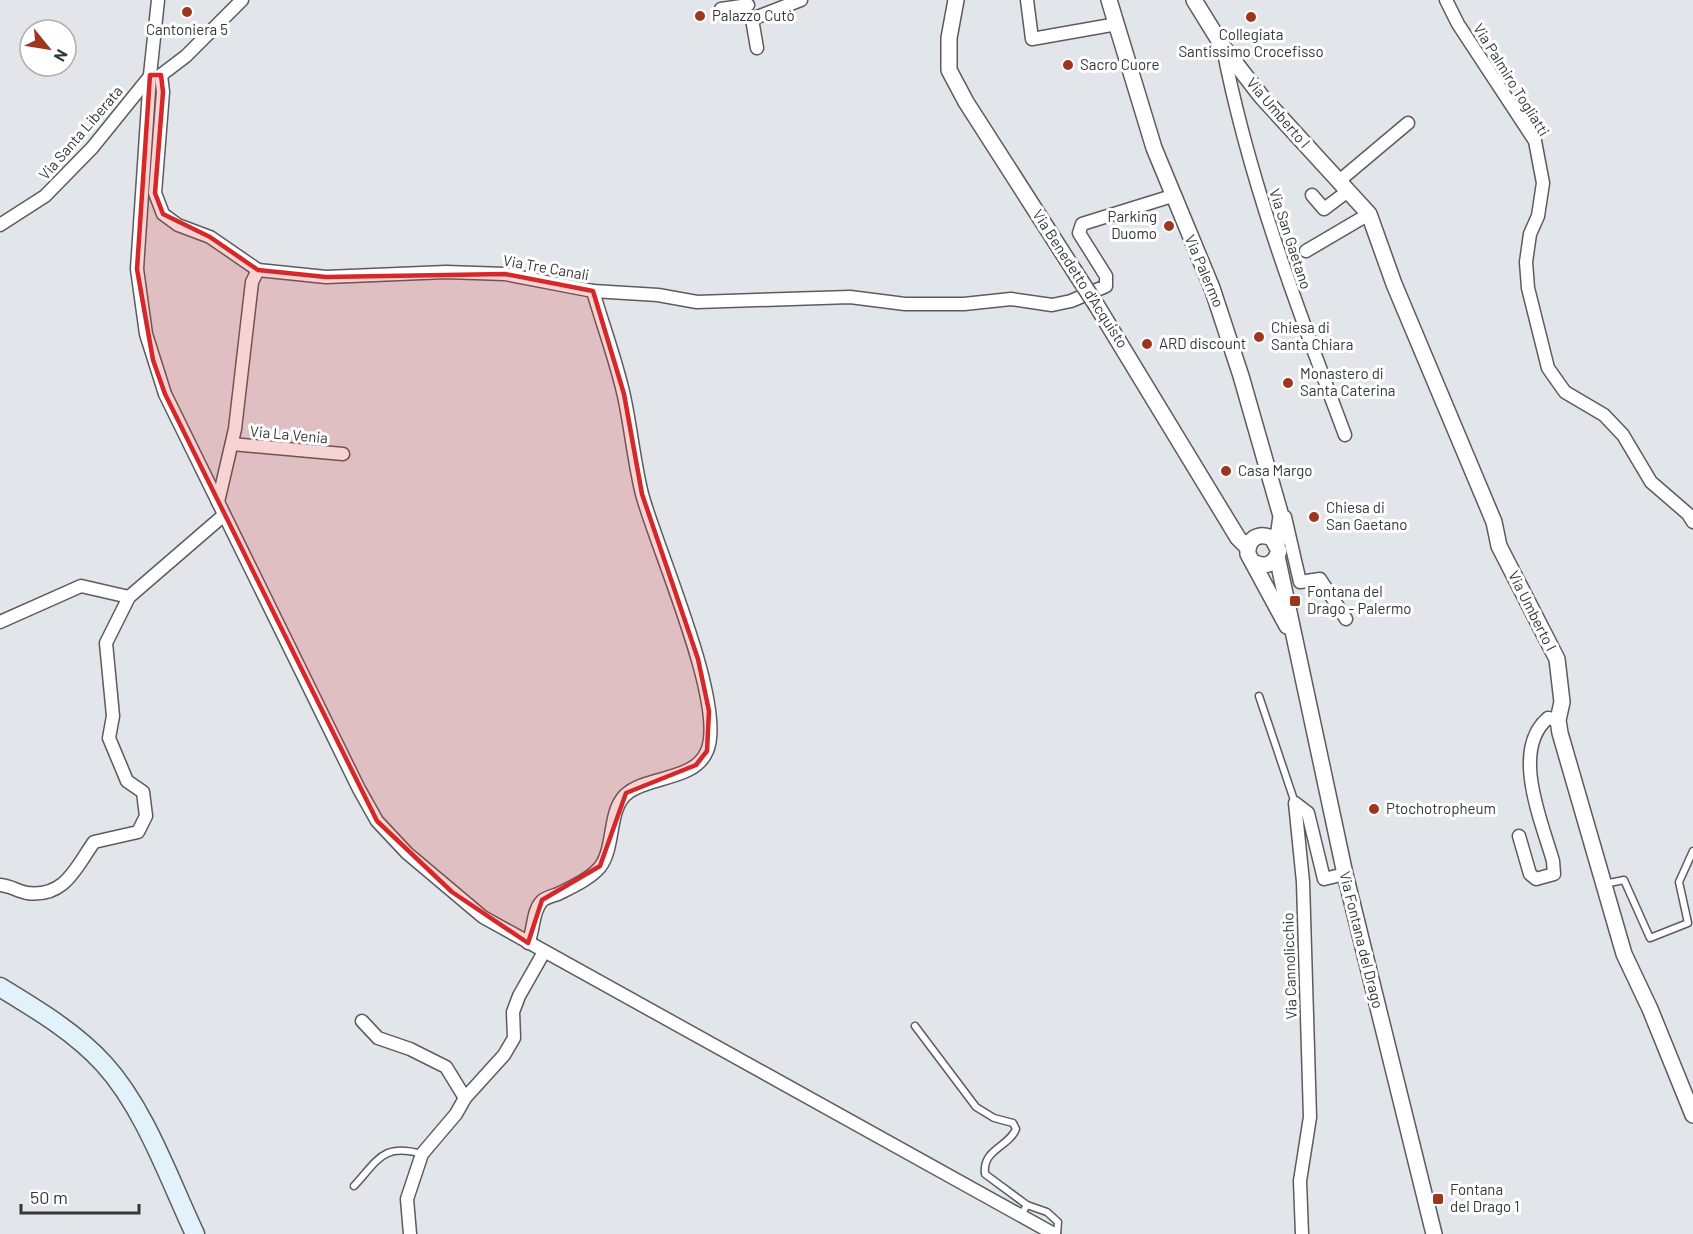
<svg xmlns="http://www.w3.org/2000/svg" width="1693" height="1234" font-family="Barlow,sans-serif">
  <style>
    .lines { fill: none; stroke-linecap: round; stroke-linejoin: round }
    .service-casing { stroke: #5a5c5f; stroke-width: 9 }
    .minor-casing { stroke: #5a5c5f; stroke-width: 15 }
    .tertiary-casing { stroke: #5a5c5f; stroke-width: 18 }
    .secondary-casing { stroke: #5a5c5f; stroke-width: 21 }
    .service { stroke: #fff; stroke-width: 6 }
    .minor { stroke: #fff; stroke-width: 12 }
    .tertiary { stroke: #fff; stroke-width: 15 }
    .secondary { stroke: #e2f2fb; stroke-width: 18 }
    .tertiary-bridge-casing { stroke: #5a5c5f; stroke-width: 18; stroke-linecap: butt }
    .tertiary-bridge { stroke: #fff; stroke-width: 15 }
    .marked { fill: #d62828; fill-opacity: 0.2; stroke: #d62828; stroke-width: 4.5; stroke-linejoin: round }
    .poi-dot { fill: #9e351f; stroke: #fff; stroke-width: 2 }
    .labels { text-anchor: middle; stroke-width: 6; stroke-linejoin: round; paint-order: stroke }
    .poi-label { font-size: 15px; fill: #353637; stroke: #fff; text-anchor: start }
    .street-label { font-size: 15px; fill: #353637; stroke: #fff }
  </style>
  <rect width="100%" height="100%" fill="#e2e5e9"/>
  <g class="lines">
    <g class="service-casing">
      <g id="service">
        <polyline points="1259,696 1295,803"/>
        <polyline points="1604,884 1624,880 1650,938 1688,923 1679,882 1693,851"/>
        <path d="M915,1026l61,81 18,11 19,5 3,6c-7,18 -34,20 -31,45l42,31"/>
        <path d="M354,1186c25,-27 29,-43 68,-32"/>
        <polyline points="1021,1215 1027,1205 1047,1212 1058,1222 1057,1234"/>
      </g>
    </g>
    <g class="minor-casing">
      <g id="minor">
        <polyline points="158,0 150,75 137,269 146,334 165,394 359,789 377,821 407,853 483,917 1054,1234"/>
        <polyline points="1027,0 1032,39 1117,24"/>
        <polyline points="1446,0 1458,24 1535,141 1543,183 1538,216 1530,234 1526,262 1528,288 1548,368 1565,392 1604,415 1623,435 1651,482 1688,514 1693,522"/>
        <polyline points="721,9 748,5"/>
        <polyline points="757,48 752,19 801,0"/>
        <path d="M1223,48c26,133 74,259 122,387"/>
        <polyline points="161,75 163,92 155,193 163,214 178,225 210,237 258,270 326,277 446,272 505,274 593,291 658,295 697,302 850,297 905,304 964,304 1011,299 1052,305 1071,301 1106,286 1106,276 1079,233 1082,224 1172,196"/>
        <polyline points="161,75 186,56 242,0"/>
        <polyline points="1339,181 1408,123"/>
        <polyline points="1312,195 1324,209 1348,191"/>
        <polyline points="0,225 45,196 92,148 151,75"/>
        <polyline points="1306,251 1369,214"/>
        <polyline points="232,444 343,454"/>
        <polyline points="218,502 235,429 252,282 258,270"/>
        <polyline points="1281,516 1285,517 1300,582 1320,579 1346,619"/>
        <polyline points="0,622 81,586 129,597"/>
        <path d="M1519,836l11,38 6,5 18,-5 -1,-13c-11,-39 -43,-111 -5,-143l10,2"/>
        <path d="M0,885c11,1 17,6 27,8 38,5 49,-26 67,-51l44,-10 8,-16 -3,-24 -16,-11 -18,-43 4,-22 -7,-73 23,-46 95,-82"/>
        <path d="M528,943c6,-12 4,-32 14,-42 4,-4 11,-5 16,-7 14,-7 32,-15 42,-27 16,-21 7,-60 29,-75 22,-16 66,-12 78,-41 20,-46 -51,-204 -65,-257 -8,-32 -11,-66 -18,-98 -8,-36 -21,-70 -31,-105"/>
        <polyline points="362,1021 378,1038 410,1049 446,1067 465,1098"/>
        <polyline points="410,1234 407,1199 422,1154 456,1114 465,1098 504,1055 514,1038 513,1012 519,996 544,952"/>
        <polyline points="1302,1234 1300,1181 1310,1117 1303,882 1295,803 1308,813 1324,879 1345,874"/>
      </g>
    </g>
    <g class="tertiary-casing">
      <g id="tertiary">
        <polyline points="956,0 949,38 949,70 966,102 1073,269"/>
        <polyline points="1109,0 1154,148 1212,288 1241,376 1281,516 1277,545"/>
        <polyline points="1194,0 1223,47 1261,96 1369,214 1394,284 1494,522 1499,546 1557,659 1562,702 1558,720 1560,733 1624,954 1650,1009 1693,1115"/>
        <polyline points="1097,306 1238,538 1248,548"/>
        <polyline points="1277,556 1345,874 1434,1234"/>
        <path d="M1255,563c12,5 20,0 24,-12l-7,-13c-14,-6 -25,1 -24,16l39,72"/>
      </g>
    </g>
    <g class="secondary-casing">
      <path id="secondary" d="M0,987c36,22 75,45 104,77 41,45 65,115 91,170"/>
    </g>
    <use href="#service" class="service"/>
    <use href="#minor" class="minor"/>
    <use href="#tertiary" class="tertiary"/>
    <use href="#secondary" class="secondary"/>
    <g class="tertiary-bridge-casing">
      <polyline id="tertiary-bridge" points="1073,269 1097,306"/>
    </g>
    <use href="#tertiary-bridge" class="tertiary-bridge"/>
  </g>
  <path class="marked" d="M150,75h11l2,17 -8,101 8,21 47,23 48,33 68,7 179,-3 88,17 31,103 18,100 56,165 11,52 -2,40 -11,14 -70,28 -26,73 -58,34 -14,43 -76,-51 -75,-71 -212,-427 -12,-34 -16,-91z"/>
  <g class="poi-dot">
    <circle cx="187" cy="12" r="6"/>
    <circle cx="700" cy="16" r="6"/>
    <circle cx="1251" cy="17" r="6"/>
    <circle cx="1068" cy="65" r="6"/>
    <circle cx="1169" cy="226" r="6"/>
    <circle cx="1259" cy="337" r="6"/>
    <circle cx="1147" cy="344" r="6"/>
    <circle cx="1288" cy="383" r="6"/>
    <circle cx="1226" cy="471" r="6"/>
    <circle cx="1314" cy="517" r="6"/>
    <rect x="1289" y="595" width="12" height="12" rx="3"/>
    <circle cx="1374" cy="809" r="6"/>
    <rect x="1432" y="1193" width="12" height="12" rx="3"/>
  </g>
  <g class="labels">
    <g class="poi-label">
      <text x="712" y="21">Palazzo Cutò</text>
      <text x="187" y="35" text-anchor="middle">Cantoniera 5</text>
      <text x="1251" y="40" text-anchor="middle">Collegiata<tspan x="1251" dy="17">Santissimo Crocefisso</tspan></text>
      <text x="1080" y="70">Sacro Cuore</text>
      <text x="1157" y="222" text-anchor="end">Parking<tspan x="1157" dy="17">Duomo</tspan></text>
      <text x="1271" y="333">Chiesa di<tspan x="1271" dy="17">Santa Chiara</tspan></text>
      <text x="1159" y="349">ARD discount</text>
      <text x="1300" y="379">Monastero di<tspan x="1300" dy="17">Santa Caterina</tspan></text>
      <text x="1238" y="476">Casa Margo</text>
      <text x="1326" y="513">Chiesa di<tspan x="1326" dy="17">San Gaetano</tspan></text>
      <text x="1307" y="597">Fontana del<tspan x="1307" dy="17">Drago - Palermo</tspan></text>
      <text x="1386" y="814">Ptochotropheum</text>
      <text x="1450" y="1195">Fontana<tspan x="1450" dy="17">del Drago 1</tspan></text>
    </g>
    <g class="street-label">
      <text transform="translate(1511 80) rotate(58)" y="5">Via Palmiro Togliatti</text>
      <text transform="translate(1278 113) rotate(49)" y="5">Via Umberto I</text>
      <text transform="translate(81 133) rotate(-49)" y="5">Via Santa Liberata</text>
      <text transform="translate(1290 239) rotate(72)" y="5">Via San Gaetano</text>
      <text transform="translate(546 268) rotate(10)" y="5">Via Tre Canali</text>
      <text transform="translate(1204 271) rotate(67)" y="5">Via Palermo</text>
      <text transform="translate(1080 279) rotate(57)" y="5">Via Benedetto d'Acquisto</text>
      <text transform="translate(289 435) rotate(5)" y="5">Via La Venia</text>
      <text transform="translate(1532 611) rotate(63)" y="5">Via Umberto I</text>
      <text transform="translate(1361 940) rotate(76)" y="5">Via Fontana del Drago</text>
      <text transform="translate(1290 966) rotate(-92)" y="5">Via Cannolicchio</text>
    </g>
  </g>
  <g transform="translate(48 48) rotate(120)"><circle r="28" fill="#ffffff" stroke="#aeafaf" stroke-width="1.5"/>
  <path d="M0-4.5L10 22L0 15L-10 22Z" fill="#9e351f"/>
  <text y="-9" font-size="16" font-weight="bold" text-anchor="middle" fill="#353637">N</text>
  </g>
  <path d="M21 1204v9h118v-9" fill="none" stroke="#353637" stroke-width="3"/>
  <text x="30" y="1204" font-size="18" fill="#353637" stroke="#ffffff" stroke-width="4.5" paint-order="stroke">50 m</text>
</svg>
